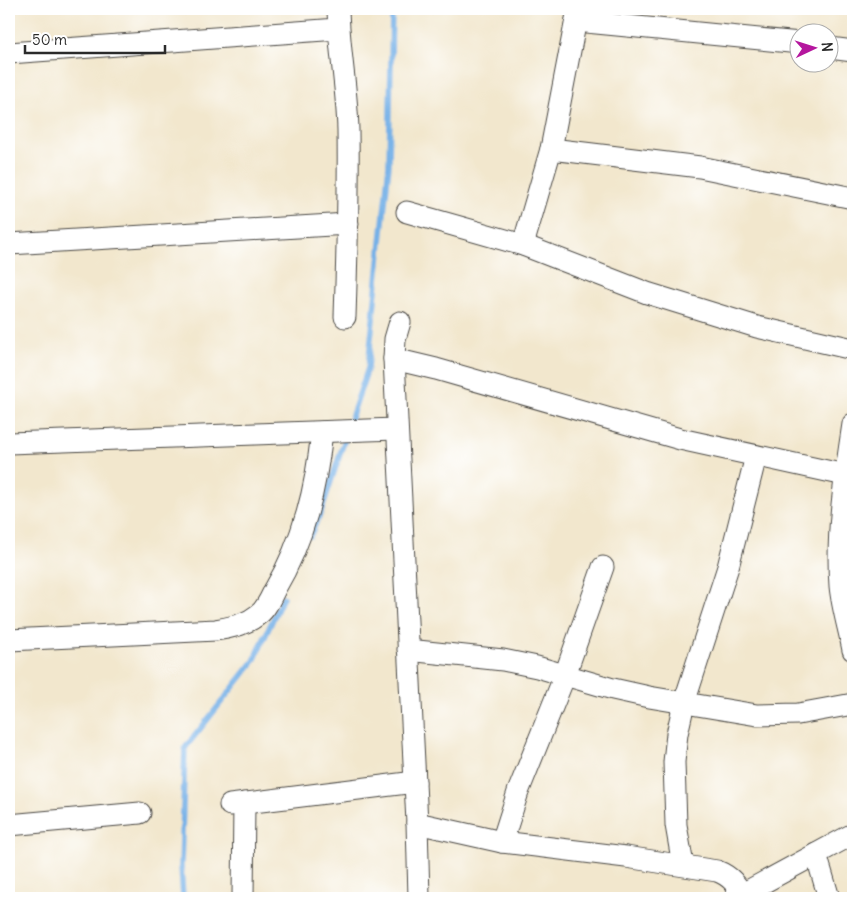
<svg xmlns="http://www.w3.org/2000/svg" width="862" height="907" font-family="Delius,sans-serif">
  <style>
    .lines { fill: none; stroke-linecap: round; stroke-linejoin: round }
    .stream { stroke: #76b1e7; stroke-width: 5.5 }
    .minor-casing { stroke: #494743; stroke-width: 23 }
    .minor { stroke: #fff; stroke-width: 21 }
  </style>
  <rect width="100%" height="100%" fill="#fff"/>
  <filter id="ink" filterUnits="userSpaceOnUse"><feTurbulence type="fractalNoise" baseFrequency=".02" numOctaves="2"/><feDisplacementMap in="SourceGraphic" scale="10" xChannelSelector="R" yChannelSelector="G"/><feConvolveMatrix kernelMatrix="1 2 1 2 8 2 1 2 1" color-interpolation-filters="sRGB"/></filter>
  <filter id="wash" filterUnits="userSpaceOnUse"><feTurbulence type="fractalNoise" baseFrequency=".0096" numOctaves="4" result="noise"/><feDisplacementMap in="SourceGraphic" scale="20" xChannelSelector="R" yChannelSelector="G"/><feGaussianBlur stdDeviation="1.12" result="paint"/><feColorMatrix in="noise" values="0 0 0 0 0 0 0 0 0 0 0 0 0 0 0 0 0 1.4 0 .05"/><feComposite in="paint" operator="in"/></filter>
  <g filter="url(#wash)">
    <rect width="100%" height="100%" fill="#f2e7cd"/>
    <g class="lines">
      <g class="stream">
        <polyline points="348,427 368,368 389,165 392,9"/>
        <polyline points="310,536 321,512 346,436"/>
        <polyline points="183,898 181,866 185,748 254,661 283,597"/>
      </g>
    </g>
  </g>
  <g filter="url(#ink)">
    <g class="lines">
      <g class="minor-casing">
        <g id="minor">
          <path d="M338,9c1,40 9,80 10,121 1,62 -1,125 -3,187"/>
          <polyline points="576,21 800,43"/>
          <polyline points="830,48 853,51"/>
          <polyline points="9,53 338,29"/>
          <polyline points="551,149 700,167 853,198"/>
          <polyline points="407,212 523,245 647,293 757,327 853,349"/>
          <polyline points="9,244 348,224"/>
          <polyline points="523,245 551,149 578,9"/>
          <polyline points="400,322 395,339 394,359 417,823 419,898"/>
          <polyline points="394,359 436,369 680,439 845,475"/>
          <path d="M853,424c-8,54 -17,107 -13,162 2,21 9,43 13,64"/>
          <polyline points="9,443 396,429"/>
          <path d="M9,640l207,-10c16,-3 30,-5 43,-16 7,-5 12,-17 16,-25 29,-49 41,-101 47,-157"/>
          <polyline points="408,650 503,660 537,667 613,689 649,697 757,715 798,714 853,704"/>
          <polyline points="230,805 415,782"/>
          <path d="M417,823l85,19 124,15 91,14c13,5 21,13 25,27"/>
          <polyline points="9,825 140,813"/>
          <polyline points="502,842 518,792 565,675 603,567"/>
          <polyline points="816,854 829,898"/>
          <polyline points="683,865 676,825 674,762 677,734 684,703 728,567 756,456"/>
          <polyline points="243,898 244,803"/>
          <polyline points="735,898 853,834"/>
        </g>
      </g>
      <use href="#minor" class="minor"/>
    </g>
  </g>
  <rect width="862" height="907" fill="none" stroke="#fff" stroke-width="30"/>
  <g transform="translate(814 48) rotate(86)"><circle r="24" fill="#ffffff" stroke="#aaaaaa"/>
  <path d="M0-4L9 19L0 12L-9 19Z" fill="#b5179e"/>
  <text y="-8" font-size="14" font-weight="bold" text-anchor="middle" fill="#2b2b2b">N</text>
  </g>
  <path d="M25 45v8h140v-8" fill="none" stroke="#2b2b2b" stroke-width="2.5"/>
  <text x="32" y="45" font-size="15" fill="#2b2b2b" stroke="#ffffff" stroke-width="4" paint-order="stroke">50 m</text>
</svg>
